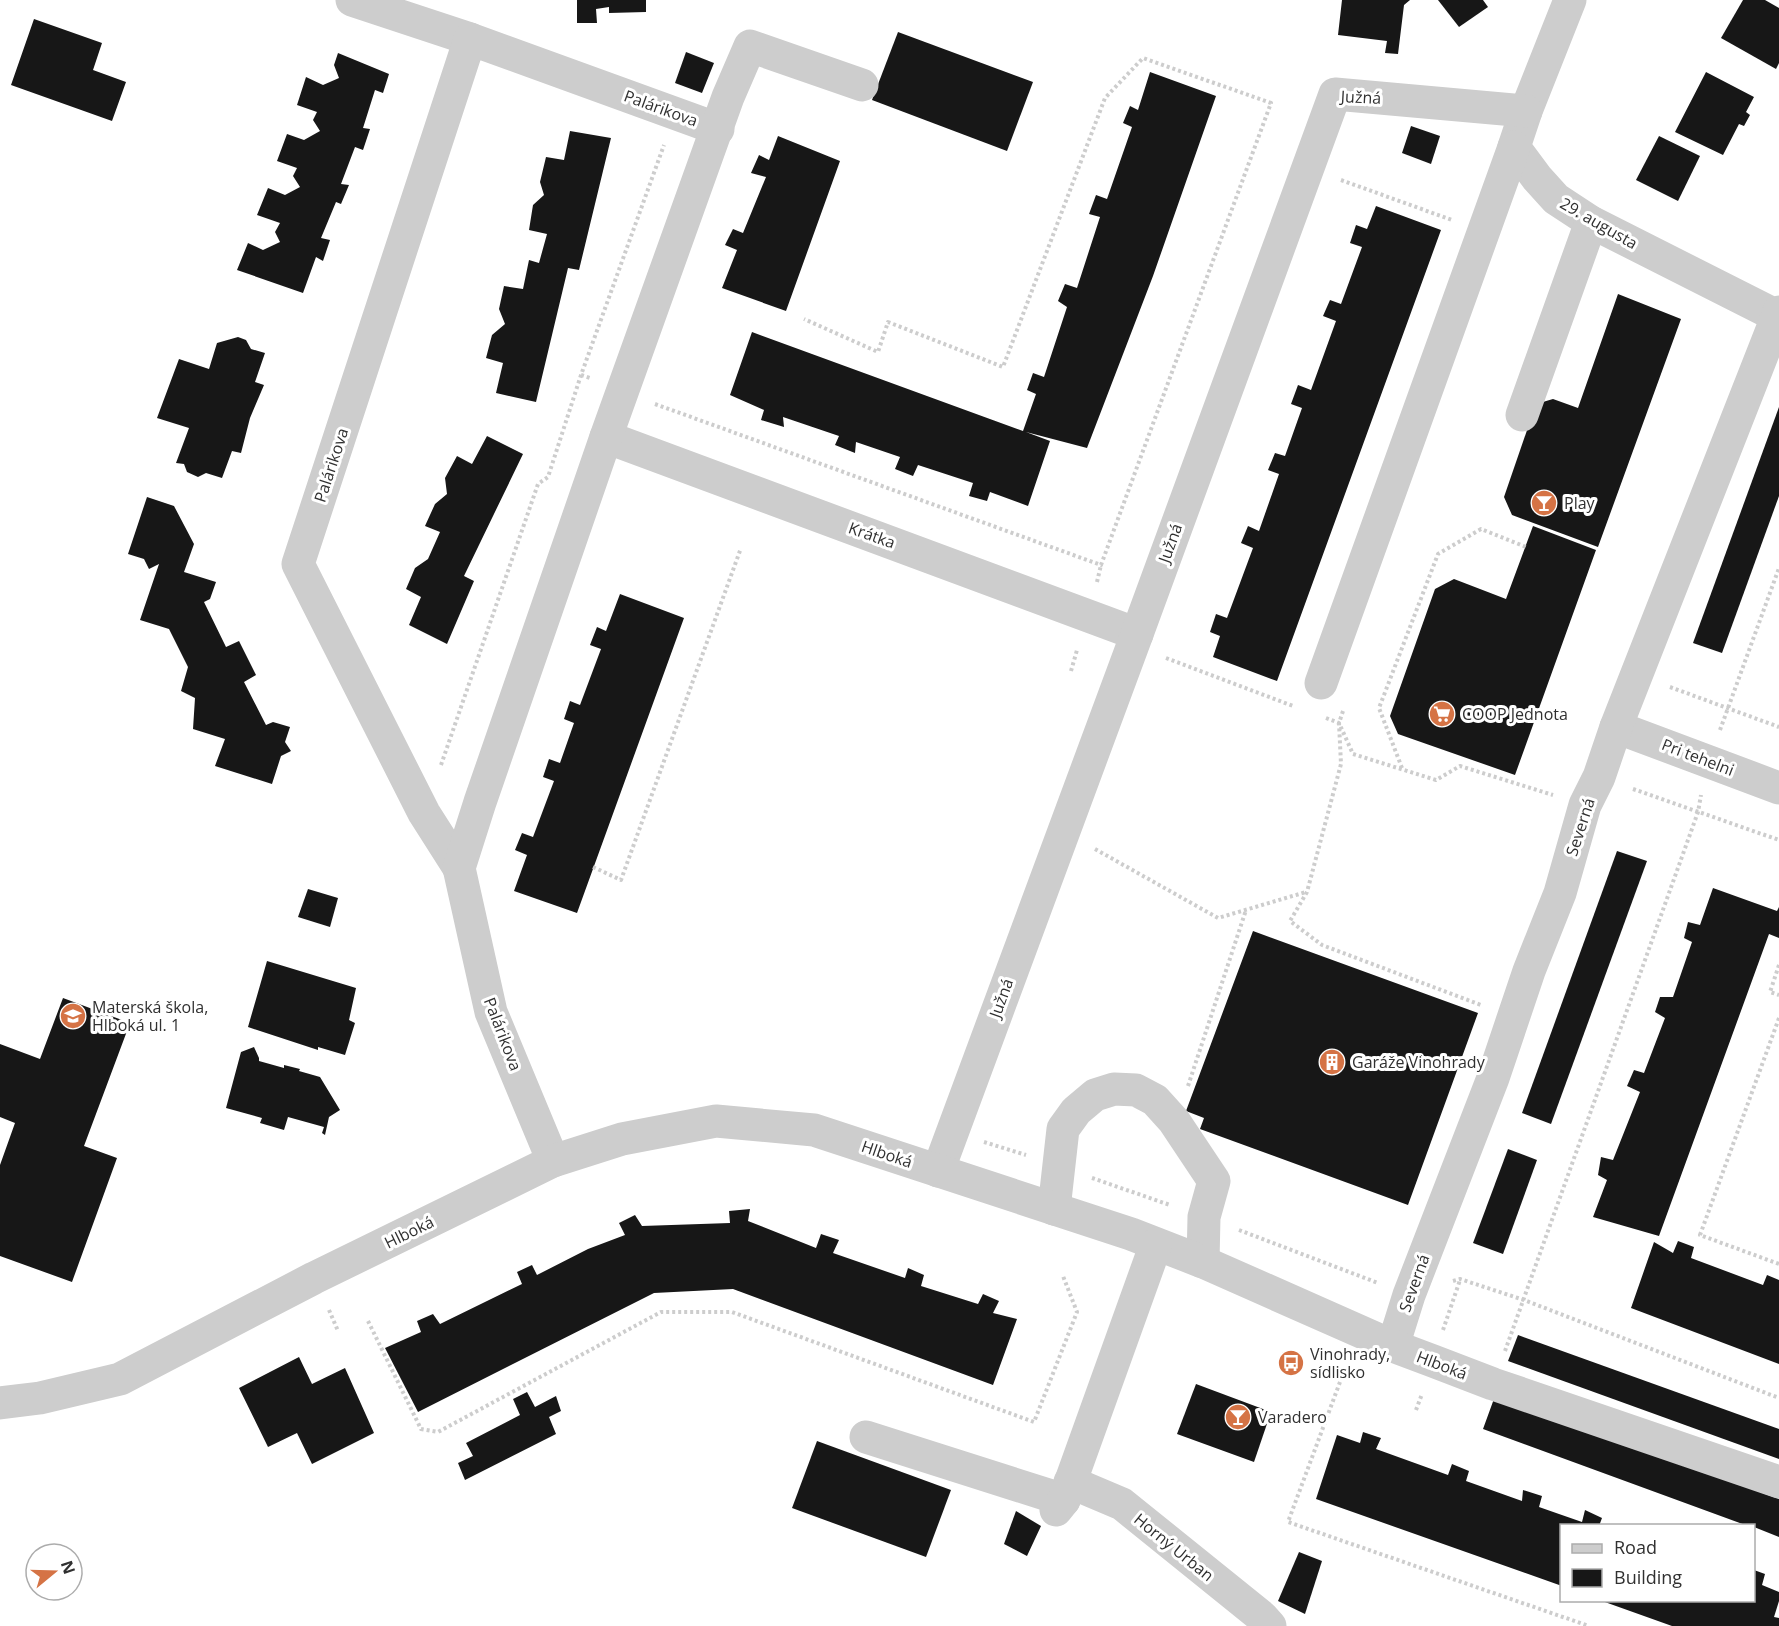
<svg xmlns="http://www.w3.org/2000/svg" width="1779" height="1626" font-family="'Open Sans',sans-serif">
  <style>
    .building { fill: #171717 }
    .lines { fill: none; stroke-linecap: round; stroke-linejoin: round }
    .path { stroke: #cdcdcd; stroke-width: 4; stroke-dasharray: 3 3; stroke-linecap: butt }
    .minor { stroke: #cdcdcd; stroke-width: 33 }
    .labels { text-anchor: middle; stroke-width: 6; stroke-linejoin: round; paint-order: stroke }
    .street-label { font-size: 16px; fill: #303030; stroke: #fff }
    .poi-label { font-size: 16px; fill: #303030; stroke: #fff; text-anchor: start }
  </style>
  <rect width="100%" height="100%" fill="#fff"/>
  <g class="building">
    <polygon points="577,0 646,0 646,12 609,13 609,7 596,9 597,23 577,23"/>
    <polygon points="1342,0 1410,0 1404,5 1398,54 1385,53 1387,41 1338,35"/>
    <polygon points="1438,0 1483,0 1488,7 1459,27"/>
    <polygon points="1743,0 1765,0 1779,8 1779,63 1776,69 1721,38"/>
    <polygon points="34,19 102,43 93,70 126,82 112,121 11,85"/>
    <polygon points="898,32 1033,82 1007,151 872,100"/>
    <polygon points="686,52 714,63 702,93 675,83"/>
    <polygon points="338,53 389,74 383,93 375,90 363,128 370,129 363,150 355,147 341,184 349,185 341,204 336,202 321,238 330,240 323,261 316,257 303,293 237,270 248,243 263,250 280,242 275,232 280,223 257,215 268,188 285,195 300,187 293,176 297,168 277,161 287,134 304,140 320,131 313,120 317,112 297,105 306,77 323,85 339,78 334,65"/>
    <polygon points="1150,72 1216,96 1153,276 1087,448 1026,432 1050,441 1028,506 990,492 987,501 969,496 973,483 918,465 913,476 895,469 900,457 856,442 855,453 835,445 839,436 783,417 784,427 761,420 764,410 730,395 752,332 1023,431 1036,394 1027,390 1033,373 1044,377 1067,307 1058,301 1065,284 1077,288 1100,217 1089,214 1096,195 1107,199 1132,127 1123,123 1130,106 1138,110"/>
    <polygon points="1706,72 1754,97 1746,112 1750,115 1744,126 1739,124 1723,155 1675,132"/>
    <polygon points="1411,126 1440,136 1431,164 1402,153"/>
    <polygon points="570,131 611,138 579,270 568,268 536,402 496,393 503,363 486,358 492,335 505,324 499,309 504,286 523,289 529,260 539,263 547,234 529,230 533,205 544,195 540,182 546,157 564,160"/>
    <polygon points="778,136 840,161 786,311 722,288 737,250 725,245 733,229 743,233 766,177 751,173 759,155 769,160"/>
    <polygon points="1659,136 1700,156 1678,201 1636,180"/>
    <polygon points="1376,206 1441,230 1277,681 1213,657 1220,636 1210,632 1216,614 1227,618 1253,548 1241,543 1248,526 1259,531 1279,474 1268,470 1275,453 1285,456 1302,408 1291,404 1298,385 1311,390 1336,321 1323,316 1330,300 1341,304 1362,247 1350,243 1356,225 1367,229"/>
    <polygon points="1618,294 1681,319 1598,547 1512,515 1504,497 1536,404 1553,399 1578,408"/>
    <polygon points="238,337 246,340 251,349 265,353 255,382 264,385 250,418 241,453 232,451 222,478 206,473 198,477 187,472 184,464 176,463 189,428 157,418 179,359 209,369 217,343"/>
    <polygon points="1779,407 1779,496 1722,653 1693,643"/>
    <polygon points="487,436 523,454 464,576 474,581 447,644 409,625 421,597 406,589 415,568 428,559 440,532 425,526 435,504 447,494 445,478 457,456 472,464"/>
    <polygon points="147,497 174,506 194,544 184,572 216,582 210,599 204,602 226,647 239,641 256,675 244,682 266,725 273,722 290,727 285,742 291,751 281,756 272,784 215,766 225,739 193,729 195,698 181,691 188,667 169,629 140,620 159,564 149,569 144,559 128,554"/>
    <polygon points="1533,526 1596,550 1515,775 1398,734 1390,716 1435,589 1454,579 1506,599"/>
    <polygon points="620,594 684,618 577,913 514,891 527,855 515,850 522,833 533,837 554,781 543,777 549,759 560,763 574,723 564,719 570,701 580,705 601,649 590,645 597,627 606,631"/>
    <polygon points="1617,851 1647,861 1551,1124 1522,1113"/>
    <polygon points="1713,888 1777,911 1779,907 1779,938 1769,934 1659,1236 1593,1217 1607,1180 1598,1175 1601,1157 1613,1160 1640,1092 1627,1086 1634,1070 1644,1073 1665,1018 1655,1012 1660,997 1673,997 1692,942 1684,938 1688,922 1700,925"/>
    <polygon points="308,889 338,898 330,927 298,917"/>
    <polygon points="1253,931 1478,1013 1408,1205 1200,1129 1204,1118 1186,1111"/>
    <polygon points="267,961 356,988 349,1020 355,1023 345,1055 318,1047 318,1050 248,1027"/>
    <polygon points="63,998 130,1023 84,1146 117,1158 72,1282 0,1256 0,1165 15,1123 0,1117 0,1044 40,1059"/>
    <polygon points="254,1047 259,1058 259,1061 284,1068 284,1065 300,1069 299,1071 320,1077 340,1110 329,1117 325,1135 322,1133 324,1127 288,1117 284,1130 260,1123 262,1118 226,1108 241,1052"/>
    <polygon points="1508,1149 1537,1160 1503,1254 1473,1243"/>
    <polygon points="750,1209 748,1221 816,1248 821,1234 839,1240 833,1253 905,1278 908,1268 924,1275 921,1286 978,1304 983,1294 999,1301 993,1313 1017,1319 993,1385 733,1289 654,1293 418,1412 385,1348 421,1332 417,1321 433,1314 440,1324 522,1284 517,1272 532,1265 537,1275 588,1249 625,1235 619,1223 635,1215 642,1226 730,1223 729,1211"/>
    <polygon points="1678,1241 1694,1247 1691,1258 1763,1285 1767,1275 1779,1280 1779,1364 1631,1308 1654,1242 1673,1253"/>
    <polygon points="1518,1335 1779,1429 1779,1459 1508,1361"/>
    <polygon points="299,1357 312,1384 345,1368 374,1433 312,1464 297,1433 268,1447 239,1388"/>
    <polygon points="1196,1384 1271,1412 1254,1462 1177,1434"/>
    <polygon points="527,1392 535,1407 556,1396 561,1411 549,1417 556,1434 465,1480 458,1463 473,1456 466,1443 520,1415 513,1399"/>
    <polygon points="1495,1396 1779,1499 1779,1537 1754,1527 1754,1526 1748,1526 1483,1429"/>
    <polygon points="1363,1432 1381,1438 1376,1449 1448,1475 1452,1464 1469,1471 1466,1481 1522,1501 1523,1490 1542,1496 1539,1507 1559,1514 1582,1522 1585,1510 1602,1518 1599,1526 1562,1526 1562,1586 1316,1499 1337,1435 1360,1443"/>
    <polygon points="817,1441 951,1490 926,1557 792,1508"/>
    <polygon points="1016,1511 1041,1526 1027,1556 1004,1544"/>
    <polygon points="1299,1552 1322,1561 1305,1614 1278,1601"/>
    <polygon points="1754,1570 1765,1574 1762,1585 1779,1592 1779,1601 1774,1617 1779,1618 1779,1626 1672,1626 1602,1601 1754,1600"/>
  </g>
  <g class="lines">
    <g class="path">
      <polyline points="1341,180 1452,220"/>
      <polyline points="581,375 590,378"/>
      <polyline points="655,404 1101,565 1271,103 1143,58 1105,98 1003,367 888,322 878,352 804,319"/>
      <polyline points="1097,582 1101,565"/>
      <polyline points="1166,658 1293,706"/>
      <polyline points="1071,671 1077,650"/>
      <polyline points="1670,687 1779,727"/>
      <polyline points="1343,711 1339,723 1341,764 1307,892 1290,921 1322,945 1481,1005"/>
      <polyline points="1326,718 1339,723 1353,754 1436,780 1460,766 1553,795"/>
      <polyline points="1720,730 1779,568"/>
      <polyline points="441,765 538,484 548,477 581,375 664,145"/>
      <polyline points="1402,768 1379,708 1438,554 1481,529 1526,547"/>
      <polyline points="1633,789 1779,840"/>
      <polyline points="1095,849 1218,918 1306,892"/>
      <polyline points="593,867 621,880 741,548"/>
      <polyline points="1779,965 1770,992 1779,995"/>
      <polyline points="1779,1018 1700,1235 1779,1264"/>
      <polyline points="1188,1086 1246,910"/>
      <polyline points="984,1142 1026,1155"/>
      <polyline points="1092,1178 1170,1205"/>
      <polyline points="1239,1230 1378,1283"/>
      <polyline points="1453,1281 1460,1279 1524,1300 1779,1398"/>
      <polyline points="329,1310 338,1331"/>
      <polyline points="368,1321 421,1429 438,1432 661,1312 732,1312 1034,1422 1077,1312 1063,1276"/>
      <polyline points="1443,1330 1460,1280"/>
      <polyline points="1505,1351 1698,812 1701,795"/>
      <polyline points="1340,1382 1288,1522 1589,1626"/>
      <polyline points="1416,1410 1422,1394"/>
    </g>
    <g class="minor">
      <polyline points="352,0 470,39"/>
      <polyline points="1570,0 1526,111 1514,147 1537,178 1556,199 1591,222 1777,316"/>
      <polyline points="1522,415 1591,222"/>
      <polyline points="606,437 1137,634"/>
      <polyline points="1321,683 1514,147"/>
      <polyline points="1616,727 1779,788"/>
      <polyline points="459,868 424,813 298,564 470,39 718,129"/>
      <polyline points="553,1161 491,1012 459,868 480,802 606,437 728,97 750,46 862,85"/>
      <polyline points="938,1171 1137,634 1335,94 1526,111"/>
      <polyline points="1054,1209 1063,1129 1076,1111 1095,1095 1114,1089 1136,1090 1155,1100 1174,1121 1214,1181 1204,1217 1203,1262"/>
      <polyline points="1393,1346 1409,1295 1493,1078 1529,971 1560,893 1585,805 1599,777 1616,727 1779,312"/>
      <polyline points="0,1403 40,1398 120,1379 314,1278 553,1161 622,1139 716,1121 814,1130 1131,1234 1203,1262 1393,1346 1433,1361 1493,1384 1779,1482"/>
      <polyline points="866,1437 1064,1500"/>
      <polyline points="1070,1482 1122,1504 1262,1617 1270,1626"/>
      <polyline points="1056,1510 1064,1500 1156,1244"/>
    </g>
  </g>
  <defs>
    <g id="bar-disc" transform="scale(1.35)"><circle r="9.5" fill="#d57345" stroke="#fff"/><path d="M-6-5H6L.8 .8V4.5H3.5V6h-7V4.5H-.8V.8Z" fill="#fff"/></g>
    <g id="supermarket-disc" transform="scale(1.35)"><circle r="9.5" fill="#d57345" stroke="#fff"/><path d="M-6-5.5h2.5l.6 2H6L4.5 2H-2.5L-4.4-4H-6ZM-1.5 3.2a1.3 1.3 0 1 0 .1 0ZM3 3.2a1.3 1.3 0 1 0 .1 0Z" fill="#fff"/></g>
    <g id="school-disc" transform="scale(1.35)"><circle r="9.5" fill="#d57345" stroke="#fff"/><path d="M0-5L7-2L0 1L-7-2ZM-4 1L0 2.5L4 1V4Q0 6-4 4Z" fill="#fff"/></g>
    <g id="building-disc" transform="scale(1.35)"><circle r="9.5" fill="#d57345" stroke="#fff"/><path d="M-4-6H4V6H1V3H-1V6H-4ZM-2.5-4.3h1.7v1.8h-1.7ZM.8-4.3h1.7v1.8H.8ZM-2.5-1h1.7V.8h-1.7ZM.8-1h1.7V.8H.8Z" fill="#fff"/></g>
    <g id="bus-disc" transform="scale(1.35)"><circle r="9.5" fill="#d57345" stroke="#fff"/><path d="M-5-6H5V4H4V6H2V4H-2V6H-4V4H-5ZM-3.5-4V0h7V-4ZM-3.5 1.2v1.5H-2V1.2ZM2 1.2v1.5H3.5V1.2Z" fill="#fff"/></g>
  </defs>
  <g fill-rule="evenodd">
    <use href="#bar-disc" x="1544" y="503"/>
    <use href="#supermarket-disc" x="1442" y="714"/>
    <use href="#school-disc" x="73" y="1016"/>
    <use href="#building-disc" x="1332" y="1062"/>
    <use href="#bus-disc" x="1291" y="1363"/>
    <use href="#bar-disc" x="1238" y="1417"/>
  </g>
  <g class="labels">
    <g class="street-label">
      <text transform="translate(1361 97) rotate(3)" y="6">Južná</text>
      <text transform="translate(661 108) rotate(20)" y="6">Palárikova</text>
      <text transform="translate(1599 223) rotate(30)" y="6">29. augusta</text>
      <text transform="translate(331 465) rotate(-72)" y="6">Palárikova</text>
      <text transform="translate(872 535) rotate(20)" y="6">Krátka</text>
      <text transform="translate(1170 543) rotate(-70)" y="6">Južná</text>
      <text transform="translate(1698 757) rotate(21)" y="6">Pri tehelni</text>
      <text transform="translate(1580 827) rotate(-72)" y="6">Severná</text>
      <text transform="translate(1001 998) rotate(-70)" y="6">Južná</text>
      <text transform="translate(503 1034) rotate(69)" y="6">Palárikova</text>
      <text transform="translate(887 1154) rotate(19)" y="6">Hlboká</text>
      <text transform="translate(409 1232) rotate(-26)" y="6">Hlboká</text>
      <text transform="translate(1414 1283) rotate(-70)" y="6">Severná</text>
      <text transform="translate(1442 1365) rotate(21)" y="6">Hlboká</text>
      <text transform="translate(1174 1547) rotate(39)" y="6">Horný Urban</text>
    </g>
    <g class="poi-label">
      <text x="1564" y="509">Play</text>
      <text x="1462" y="720">COOP Jednota</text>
      <text x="92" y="1013">Materská škola,<tspan x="92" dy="18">Hlboká ul. 1</tspan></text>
      <text x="1352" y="1068">Garáže Vinohrady</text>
      <text x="1310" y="1360">Vinohrady,<tspan x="1310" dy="18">sídlisko</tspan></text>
      <text x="1258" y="1423">Varadero</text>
    </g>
  </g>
  <rect x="1560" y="1524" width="195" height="78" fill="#ffffff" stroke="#acacac" stroke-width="1.5"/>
  <rect x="1572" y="1544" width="30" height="9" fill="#cdcdcd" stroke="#acacac" stroke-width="1.5"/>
  <text x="1614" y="1554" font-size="18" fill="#303030">Road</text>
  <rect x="1572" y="1569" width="30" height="18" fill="#171717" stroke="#acacac" stroke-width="1.5"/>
  <text x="1614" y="1584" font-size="18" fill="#303030">Building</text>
  <g transform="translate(54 1572) rotate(71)"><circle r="28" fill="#ffffff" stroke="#acacac" stroke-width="1.5"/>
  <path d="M0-4.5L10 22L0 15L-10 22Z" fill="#d57345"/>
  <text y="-9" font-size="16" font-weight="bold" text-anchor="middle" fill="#303030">N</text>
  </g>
</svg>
